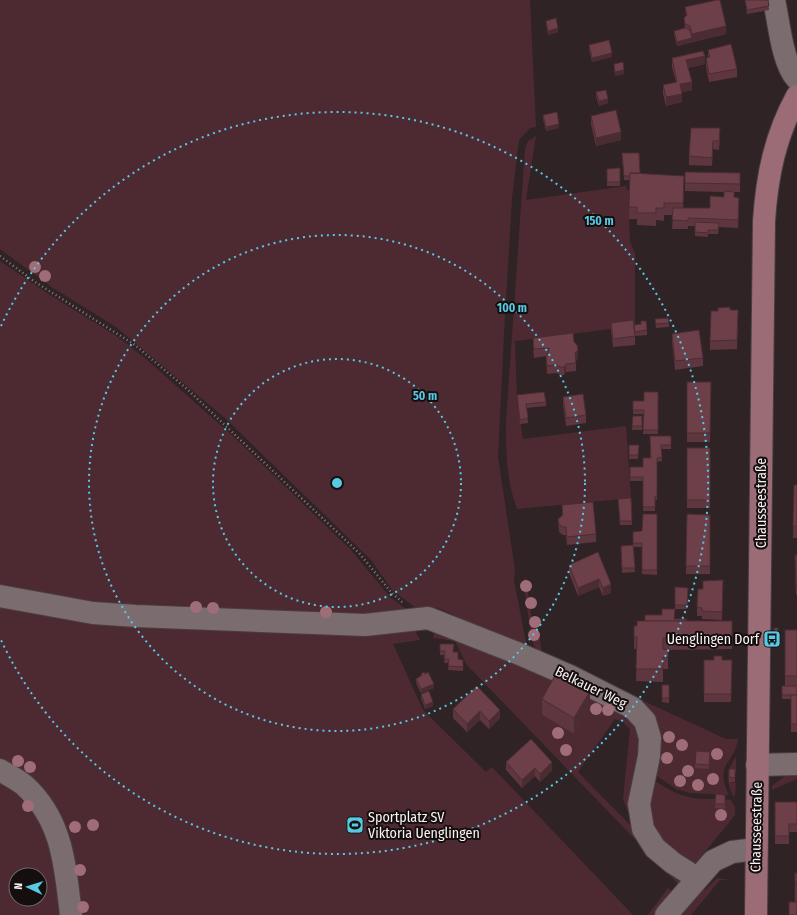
<svg xmlns="http://www.w3.org/2000/svg" width="797" height="915" font-family="'Fira Sans Condensed',sans-serif">
  <style>
    .green { fill: #4d2a32; fill-rule: evenodd }
    .lines { fill: none; stroke-linecap: round; stroke-linejoin: round }
    .minor-casing { stroke: #493f41; stroke-width: 24 }
    .major-casing { stroke: #493f41; stroke-width: 24 }
    .path { stroke: #897f81; stroke-width: 2.5; stroke-dasharray: 1 3; stroke-linecap: butt }
    .minor { stroke: #7b6c6f; stroke-width: 22 }
    .major { stroke: #9b6b76; stroke-width: 22 }
    .tree { fill: #9f6d78 }
    .wall { fill: #5e363f }
    .shaded-wall { fill: #4c2c33 }
    .building { fill: #6d3f49; stroke: #4c2c33 }
    .ring { fill: none; stroke: #58c9e3; stroke-width: 2; stroke-dasharray: 2 4 }
    .labels { text-anchor: middle; stroke-width: 4; stroke-linejoin: round; paint-order: stroke }
    .street-label { font-size: 14px; fill: #faf2f3; stroke: #140e0f }
    .poi-label { font-size: 14px; fill: #faf2f3; stroke: #140e0f; text-anchor: end }
    .centre { fill: #58c9e3; stroke: #140e0f; stroke-width: 2 }
    .ring-label { font-size: 12px; text-anchor: middle; font-weight: bold; fill: #58c9e3; stroke: #140e0f; stroke-width: 4; stroke-linejoin: round; paint-order: stroke }
  </style>
  <rect width="100%" height="100%" fill="#2f2326"/>
  <g class="green">
    <path d="M0,0h530l6,127 -6,1 -11,12 -7,58 -8,135 -6,124 17,113 -1,10 13,68c-15,-6 -31,-11 -46,-17 -20,-10 -41,-30 -65,-23l-23,-17 -22,-31 -146,-142 -109,-91 -63,-39 -53,-39z"/>
    <path d="M536,136l-10,64 100,-14 1,4h3l-1,29 1,23 5,11v73l-120,15 2,59 6,39 103,-13 5,72 -114,11c-11,-29 -11,-58 -11,-87l19,-273 3,-8z"/>
    <polygon points="0,261 50,295 118,337 146,359 236,439 351,550 391,598 413,614 411,618 182,614 0,592"/>
    <path d="M526,577l6,45 7,11 3,21 184,85h12c-3,25 -25,24 -9,56l-39,-2 -14,-4 -25,-17 7,-34 -120,-85 -6,-12 -9,-60z"/>
    <polygon points="0,602 413,626 420,640 393,644 423,710 486,772 492,767 633,915 75,915 70,862 0,765"/>
    <polygon points="435,630 572,684 542,715 574,734 577,686 642,723 637,820 627,810 623,799 630,729 623,722 615,719 578,772 643,838 684,877 678,884 467,665 455,641 433,638"/>
    <path d="M736,757v16h-7l1,9 6,1 -1,13h-2c-7,-16 -7,-25 3,-39z"/>
    <polygon points="797,772 797,779 772,790 772,786 786,775"/>
    <path d="M0,775l43,36 25,104h-68zM16,875h24v24h-24z"/>
    <path d="M650,778c13,8 26,17 43,20 12,2 26,0 38,2l4,7v8l-40,49 -37,-22 -9,-26z"/>
    <polygon points="717,878 729,880 720,880 691,915 677,915 700,887 705,890"/>
    <polygon points="668,888 673,892 654,915 648,915"/>
  </g>
  <g class="lines">
    <g class="minor-casing">
      <g id="minor">
        <path d="M774,0c5,22 8,63 23,79"/>
        <polyline points="0,596 93,613 136,616 365,625 428,618 517,653 570,676 633,708 645,721 650,738 649,756 639,804 643,829 655,848 673,863 697,878"/>
        <polyline points="757,765 797,764"/>
        <path d="M0,770c8,5 17,9 24,15 39,35 41,81 47,130"/>
        <polyline points="666,915 713,861 732,852 756,849"/>
      </g>
    </g>
    <g class="major-casing">
      <path id="major" d="M756,915l8,-694c3,-45 11,-85 33,-125"/>
    </g>
    <polyline class="path" points="0,256 35,282 135,345 187,389 359,553 391,592 402,602"/>
    <use href="#minor" class="minor"/>
    <use href="#major" class="major"/>
  </g>
  <g class="tree">
    <circle cx="35" cy="267" r="6"/>
    <circle cx="45" cy="276" r="6"/>
    <circle cx="526" cy="586" r="6"/>
    <circle cx="531" cy="603" r="6"/>
    <circle cx="196" cy="607" r="6"/>
    <circle cx="213" cy="608" r="6"/>
    <circle cx="326" cy="612" r="6"/>
    <circle cx="535" cy="622" r="6"/>
    <circle cx="534" cy="635" r="6"/>
    <circle cx="596" cy="709" r="6"/>
    <circle cx="608" cy="710" r="6"/>
    <circle cx="558" cy="733" r="6"/>
    <circle cx="669" cy="737" r="6"/>
    <circle cx="682" cy="745" r="6"/>
    <circle cx="566" cy="750" r="6"/>
    <circle cx="717" cy="754" r="6"/>
    <circle cx="667" cy="758" r="6"/>
    <circle cx="18" cy="761" r="6"/>
    <circle cx="30" cy="767" r="6"/>
    <circle cx="688" cy="771" r="6"/>
    <circle cx="713" cy="779" r="6"/>
    <circle cx="680" cy="781" r="6"/>
    <circle cx="698" cy="785" r="6"/>
    <circle cx="28" cy="806" r="6"/>
    <circle cx="721" cy="815" r="6"/>
    <circle cx="93" cy="825" r="6"/>
    <circle cx="75" cy="827" r="6"/>
    <circle cx="80" cy="870" r="6"/>
    <circle cx="83" cy="907" r="6"/>
  </g>
  <g class="wall">
    <polygon points="745,0 768,0 769,10 747,14"/>
    <polygon points="685,7 726,34 677,46 674,35 674,31 685,28 684,18 686,17"/>
    <polygon points="546,21 558,32 548,35 546,25"/>
    <polygon points="589,45 612,57 592,62 589,49"/>
    <polygon points="708,50 737,69 737,77 709,82 706,67 706,58 708,58"/>
    <polygon points="672,58 705,64 688,68 692,90 682,92 682,102 666,106 663,94 663,85 676,82 672,67"/>
    <polygon points="614,64 624,74 615,76 614,68"/>
    <polygon points="596,92 608,103 599,106 596,96"/>
    <polygon points="543,115 559,128 546,131 543,119"/>
    <polygon points="591,116 621,140 596,146 591,124"/>
    <polygon points="720,137 719,150 713,149 712,166 689,165 689,156"/>
    <polygon points="622,153 640,173 684,188 683,208 710,208 724,197 724,192 685,191 685,172 740,173 740,192 734,192 734,197 739,206 738,228 719,227 718,234 708,234 708,237 695,236 695,226 688,226 688,229 672,229 673,215 664,215 664,221 656,220 656,226 637,225 637,219 629,219 630,180 624,180"/>
    <polygon points="620,168 620,186 607,186 607,169"/>
    <polygon points="718,308 730,310 738,310 737,349 710,350 710,341 718,311"/>
    <polygon points="655,319 669,323 669,327 656,328"/>
    <polygon points="641,321 647,330 647,335 635,336 635,345 613,347 611,331 611,323 634,325 641,324"/>
    <polygon points="672,334 703,358 703,366 675,370 672,342"/>
    <polygon points="533,338 574,342 578,358 576,360 576,371 566,372 564,375 560,375 557,373 547,374 546,356 534,358 533,346"/>
    <polygon points="687,382 711,382 710,442 687,442"/>
    <polygon points="658,392 658,434 643,434 644,414 633,414 633,401 644,401"/>
    <polygon points="517,395 546,402 546,406 527,408 528,423 520,424"/>
    <polygon points="563,397 586,415 586,423 566,426 563,405"/>
    <polygon points="633,416 642,416 642,430 632,430"/>
    <polygon points="650,436 671,436 671,449 661,449 662,461 657,462 657,500 655,500 655,511 643,511 643,481 630,481 630,467 643,467 650,458"/>
    <polygon points="629,445 639,445 638,459 629,459"/>
    <rect x="687" y="448" width="23" height="60"/>
    <polygon points="794,485 797,485 797,538 793,538"/>
    <polygon points="631,498 632,525 620,525 618,499"/>
    <polygon points="562,505 596,534 596,542 567,545 566,535 563,535 559,532 558,519 562,516"/>
    <polygon points="657,514 657,575 642,574 642,547 634,547 635,572 622,573 621,546 633,545 633,532 642,531"/>
    <polygon points="687,514 710,515 710,574 686,574"/>
    <polygon points="795,555 797,555 797,595 796,595"/>
    <polygon points="569,565 611,584 611,593 603,596 599,587 578,596 569,573"/>
    <polygon points="723,580 722,620 702,619 702,616 697,616 697,607 703,589"/>
    <polygon points="675,587 688,588 687,609 675,609"/>
    <polygon points="675,619 687,621 732,621 732,649 668,650 668,669 663,669 663,682 636,681 637,649 634,649 634,626 637,626 645,621"/>
    <rect x="774" y="628" width="4" height="11"/>
    <polygon points="785,630 797,630 797,732 791,732 791,699 782,699 782,686 785,686"/>
    <polygon points="440,644 454,652 458,659 463,660 463,671 448,670 449,663 444,663 445,655 440,655"/>
    <polygon points="704,660 732,660 731,702 704,702"/>
    <polygon points="421,674 434,688 421,693 416,683 416,679 421,676"/>
    <polygon points="662,685 669,685 669,703 662,702"/>
    <polygon points="477,686 500,718 489,729 480,720 467,732 453,718 453,709"/>
    <polygon points="421,694 433,706 425,709 421,698"/>
    <polygon points="542,699 590,707 574,734 542,715"/>
    <polygon points="710,756 709,769 695,768 695,764"/>
    <polygon points="506,762 552,770 540,782 535,776 522,788 506,770"/>
    <rect x="729" y="769" width="6" height="13"/>
    <polygon points="716,794 725,795 725,809 715,808"/>
    <polygon points="775,802 797,802 797,832 789,832 789,844 775,844"/>
    <polygon points="795,873 797,873 797,915 795,902"/>
  </g>
  <g class="shaded-wall">
    <polygon points="726,26 726,34 692,42 692,34"/>
    <polygon points="558,28 558,32 548,35 548,31"/>
    <polygon points="692,38 692,42 677,46 677,42"/>
    <polygon points="612,53 612,57 592,62 592,58"/>
    <polygon points="705,56 705,64 686,68 686,60"/>
    <polygon points="624,70 624,74 615,76 615,72"/>
    <polygon points="692,82 692,90 680,93 680,84"/>
    <polygon points="682,94 682,102 666,106 666,97"/>
    <polygon points="608,99 608,103 599,106 599,101"/>
    <polygon points="559,124 559,128 546,131 546,127"/>
    <polygon points="621,132 621,140 596,146 596,138"/>
    <polygon points="684,176 684,188 683,215 683,203"/>
    <polygon points="578,350 578,358 575,361 575,353"/>
    <polygon points="566,364 566,372 564,375 564,367"/>
    <polygon points="599,579 599,587 578,596 578,588"/>
    <polygon points="611,584 611,593 603,596 603,588"/>
    <polygon points="434,684 434,688 421,693 421,689"/>
    <polygon points="590,691 590,707 574,734 574,718"/>
    <polygon points="433,702 433,706 425,709 425,705"/>
    <polygon points="500,710 500,718 489,729 489,721"/>
    <polygon points="480,711 480,720 467,732 467,724"/>
    <polygon points="552,762 552,770 540,782 540,774"/>
    <polygon points="535,768 535,776 522,788 522,780"/>
  </g>
  <g class="building">
    <polygon points="717,0 720,0 726,26 692,34 690,26 685,24 684,18 687,15 685,7"/>
    <polygon points="745,0 768,0 769,6 747,10"/>
    <polygon points="556,18 558,28 548,31 546,21"/>
    <polygon points="685,28 690,30 692,38 677,42 674,31"/>
    <polygon points="609,40 612,53 592,58 589,45"/>
    <polygon points="731,44 737,69 709,74 706,58 710,57 708,50"/>
    <polygon points="703,51 705,56 686,60 692,82 680,84 682,94 666,97 663,85 677,82 672,58"/>
    <polygon points="623,62 624,70 615,72 614,64"/>
    <polygon points="606,90 608,99 599,101 596,92"/>
    <polygon points="616,110 621,132 596,138 591,116"/>
    <polygon points="557,112 559,124 546,127 543,115"/>
    <polygon points="691,128 720,128 719,141 713,141 712,158 689,156"/>
    <polygon points="622,153 639,153 640,173 630,173 630,176 624,176"/>
    <polygon points="620,168 620,182 607,182 607,169"/>
    <polygon points="685,172 740,173 740,184 685,183"/>
    <polygon points="630,173 684,176 683,203 664,203 664,208 656,208 656,213 637,213 637,207 629,207"/>
    <polygon points="724,191 734,192 734,197 739,198 738,220 688,218 688,221 672,220 673,208 710,208 710,196 724,197"/>
    <polygon points="695,222 719,223 718,230 708,230 708,233 695,232"/>
    <polygon points="730,307 730,310 738,310 737,340 710,341 711,311 718,311 718,308"/>
    <polygon points="668,318 669,323 656,324 655,319"/>
    <polygon points="633,320 635,336 613,339 611,323"/>
    <polygon points="641,321 646,321 647,330 635,332 634,325 641,324"/>
    <polygon points="699,330 703,358 675,361 672,334"/>
    <polygon points="573,333 574,342 577,345 578,350 575,353 576,363 566,364 564,367 560,367 557,365 547,366 546,356 549,351 549,348 534,349 533,338"/>
    <polygon points="687,382 711,382 710,433 687,433"/>
    <polygon points="544,392 546,402 526,404 528,418 520,420 517,395"/>
    <polygon points="644,392 658,392 658,430 643,430 644,410 633,410 633,401 644,401"/>
    <polygon points="583,394 586,415 566,418 563,397"/>
    <polygon points="633,416 642,416 642,426 632,426"/>
    <polygon points="650,436 671,436 671,445 661,445 662,457 657,458 657,496 655,496 655,507 643,507 643,477 630,477 630,467 643,467 643,458 651,458"/>
    <polygon points="629,445 639,445 638,455 629,455"/>
    <rect x="687" y="448" width="23" height="52"/>
    <polygon points="794,485 797,485 797,526 793,526"/>
    <polygon points="631,498 632,521 620,521 618,499"/>
    <polygon points="593,502 596,534 567,537 566,527 563,527 559,524 558,519 563,515 562,505"/>
    <polygon points="643,514 657,514 657,570 642,570 642,543 633,543 633,532 642,531"/>
    <polygon points="687,514 710,515 710,566 686,566"/>
    <polygon points="633,545 635,568 622,568 621,546"/>
    <polygon points="598,552 611,584 603,588 599,579 578,588 569,565"/>
    <polygon points="795,555 797,555 797,587 796,587"/>
    <polygon points="723,580 722,612 702,611 702,608 697,607 698,589 703,589 703,581"/>
    <polygon points="675,587 688,588 687,605 675,605"/>
    <polygon points="662,609 675,609 674,619 687,619 686,621 645,621 645,615 662,615"/>
    <polygon points="637,621 732,621 732,637 663,638 663,649 668,650 668,657 663,657 663,669 636,669 637,637 634,637 634,626 637,626"/>
    <rect x="774" y="628" width="4" height="7"/>
    <rect x="785" y="630" width="12" height="46"/>
    <polygon points="440,644 454,644 453,652 458,652 458,659 463,660 463,667 448,666 449,659 444,659 445,651 440,651"/>
    <polygon points="714,656 722,656 722,660 732,660 731,694 704,694 704,660 714,660"/>
    <polygon points="424,672 425,674 428,672 434,684 421,689 416,679 422,675 421,674"/>
    <polygon points="557,672 590,691 574,718 542,699"/>
    <rect x="662" y="685" width="7" height="13"/>
    <polygon points="477,686 500,710 489,721 480,711 467,724 453,709"/>
    <rect x="782" y="686" width="15" height="9"/>
    <polygon points="429,691 433,702 425,705 421,694"/>
    <rect x="791" y="695" width="6" height="29"/>
    <polygon points="531,739 552,762 540,774 535,768 522,780 506,762"/>
    <polygon points="696,751 710,752 709,765 695,764"/>
    <polygon points="729,769 735,769 735,778 729,777"/>
    <polygon points="716,794 725,795 725,804 715,804"/>
    <polygon points="775,802 797,802 797,824 789,824 789,836 775,836"/>
    <rect x="795" y="873" width="2" height="9"/>
    <rect x="795" y="885" width="2" height="17"/>
    <rect x="789" y="902" width="8" height="13"/>
  </g>
  <g class="ring">
    <circle cx="337" cy="483" r="124"/>
    <circle cx="337" cy="483" r="248"/>
    <path d="M1 326A371 371 0 1 1 1 640"/>
  </g>
  <defs>
    <g id="bus-square" transform="scale(0.9)"><rect x="-9" y="-9" width="18" height="18" rx="4" fill="#58c9e3" stroke="#140e0f"/><path d="M-5-6H5V4H4V6H2V4H-2V6H-4V4H-5ZM-3.5-4V0h7V-4ZM-3.5 1.2v1.5H-2V1.2ZM2 1.2v1.5H3.5V1.2Z" fill="#111"/></g>
    <g id="stadium-square" transform="scale(0.9)"><rect x="-9" y="-9" width="18" height="18" rx="4" fill="#58c9e3" stroke="#140e0f"/><path d="M0-5a6.5 5 0 1 0 0 10a6.5 5 0 1 0 0-10ZM-3.5-1.8h7v3.6h-7Z" fill="#111"/></g>
  </defs>
  <g fill-rule="evenodd">
    <use href="#bus-square" x="772" y="639"/>
    <use href="#stadium-square" x="355" y="825"/>
  </g>
  <g class="labels">
    <g class="street-label">
      <text transform="translate(761 503) rotate(-90)" y="5">Chausseestraße</text>
      <text transform="translate(591 687) rotate(26)" y="5">Belkauer Weg</text>
      <text transform="translate(756 827) rotate(-89)" y="5">Chausseestraße</text>
    </g>
    <g class="poi-label">
      <text x="759" y="644">Uenglingen Dorf</text>
      <text x="368" y="822" text-anchor="start">Sportplatz SV<tspan x="368" dy="16">Viktoria Uenglingen</tspan></text>
    </g>
  </g>
  <circle cx="337" cy="483" r="6" class="centre"/>
  <g class="ring-label">
    <text x="599" y="225">150 m</text>
    <text x="512" y="312">100 m</text>
    <text x="425" y="400">50 m</text>
  </g>
  <g transform="translate(28 887) rotate(274)"><circle r="19" fill="#140e0f" stroke="#70696a"/>
  <path d="M0-3L7 15L0 10L-7 15Z" fill="#58c9e3"/>
  <text y="-6" font-size="11" font-weight="bold" text-anchor="middle" fill="#faf2f3">N</text>
  </g>
</svg>
